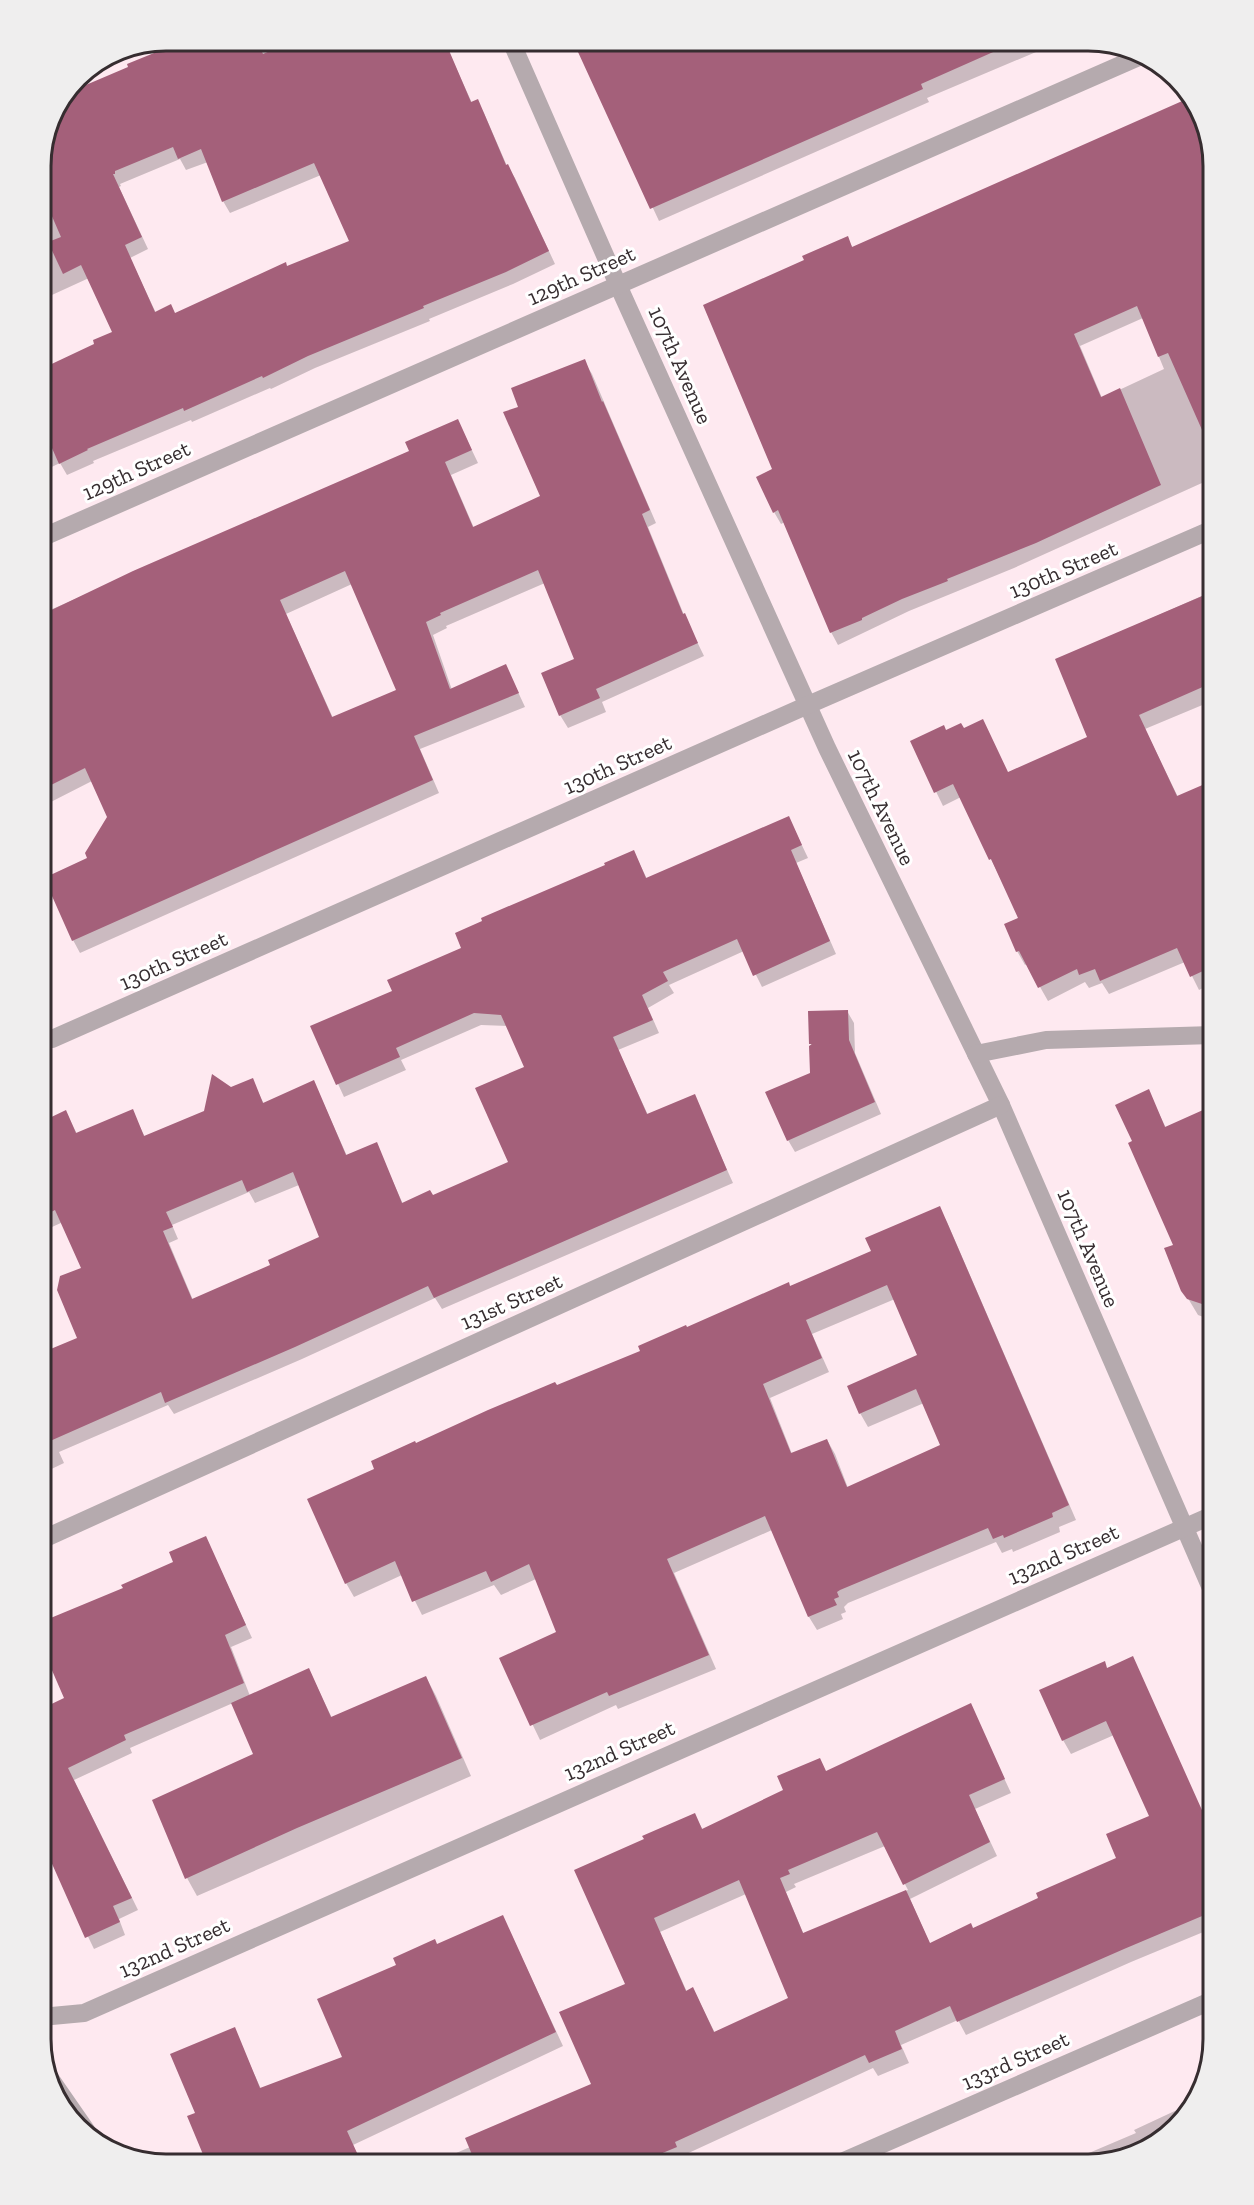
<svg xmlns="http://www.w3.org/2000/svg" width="1254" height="2205" font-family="'Zilla Slab',serif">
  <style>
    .shadow { fill: #0003; fill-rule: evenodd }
    .building { fill: #a4607a; fill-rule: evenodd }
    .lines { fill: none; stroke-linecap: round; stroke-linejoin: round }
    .minor { stroke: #b5aaae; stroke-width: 18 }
    .labels { text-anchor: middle; stroke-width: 6; stroke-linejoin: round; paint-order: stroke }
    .street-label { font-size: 22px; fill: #362d30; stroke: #fff }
    .rim { fill: none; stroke: #362d30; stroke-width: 3 }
  </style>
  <rect width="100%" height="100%" fill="#fee9f0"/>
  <g class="shadow">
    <path d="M190,41h254l28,62 5,-2 7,12 23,53 8,12 40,86 -42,20 -84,35 1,2 -115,47 -44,21 -1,-1 -78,34 -1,-2 -98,41 1,2 -27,12 -7,-12 -19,9v-102l55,-25 18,-12 -25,-55 -48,22v-142l9,-40 15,-22zM180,159l6,11 22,-8 15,39 7,12 91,-38 30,66 -175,74 -20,-2 -26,-55 18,-9 -29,-62 2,-1 -1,-2z"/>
    <polygon points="604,41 1062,41 927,98 929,102 659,221 580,52"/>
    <path d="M1190,99l11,12 13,55 -1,312 -199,90 -105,43 -71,34 -7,-13 -46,-110 -4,2 -7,-12v-42l32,-209 41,-23 6,10zM1143,318l21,51 -62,29 -22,-52z"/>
    <path d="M584,361l8,13 64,149 -8,4 36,88 20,41 -102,46 4,10 -38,16 -8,-13 16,-55 -31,-77 -99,43 1,2 -14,7 19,55 54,-24 19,41 -105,42 19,44 -359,160 -7,-13 16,-81 19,-42 -16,-36 -51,26v-193l370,-162 47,-31 20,42 -27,12 23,53 68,-31 -22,-89zM352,584l46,106 -65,28 -47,-104z"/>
    <polygon points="1213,591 1213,705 1212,701 1145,729 1178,797 1213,782 1213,983 1199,990 1185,962 1109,994 1102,983 1089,988 1085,982 1048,1001 1027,964 1025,965 1017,951 1020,919 961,797 943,806 912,742 946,732 963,730 983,721 1008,774 1088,738 1057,660"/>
    <path d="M789,818l19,40 -12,5 40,91 -74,33 -18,-36 -75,34 5,8 -26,15 11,25 -41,17 30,65 46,-19 39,87 -291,126 -7,-11 -133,61 -128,55 -6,-9 -109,47 5,11 -23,11v-119l38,-17 4,-70 -20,-46 -22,10v-108l25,-12 11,22 55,-23 13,26 60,-25 25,-23 22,-9 12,24 50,-22 33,74 29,-12 27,60 29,-8 78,-33 16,-96 -18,-41 -27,-1 -80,35 5,10 -62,27 -32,-70 82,-36 69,-43 171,-96 13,27zM299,1185l22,53 -49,28 -79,34 -24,-57 9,-4 -6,-14 77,-33 6,11z"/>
    <polygon points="847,1011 854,1023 855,1053 881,1114 795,1152 788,1140 811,1074 811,1044"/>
    <polygon points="1148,1091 1166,1128 1203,1112 1213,1131 1213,1336 1206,1318 1198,1315 1183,1290 1175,1246 1134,1142"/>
    <path d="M939,1208l8,14 129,298 -17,7 1,5 -47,20 -1,-3 -10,4 -6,-11 -148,61 -4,4 2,5 -5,2 2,5 -26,11 -8,-13 -37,-87 -98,43 42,96 -98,40 -2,-4 -76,35 -39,-81 57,-26 -22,-54 -35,16 -7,-10 -72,30 -20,-40 -48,22 -8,-14 30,-113 39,-25 227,-93 45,-23 186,-77zM895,1299l24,57 -59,57 8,14 56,-24 18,43 -94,42 -13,-34 -8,-14 -35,14 -22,-56 59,-26 -17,-38z"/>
    <polygon points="206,1538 252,1638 231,1647 250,1696 309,1670 332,1718 426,1677 436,1696 471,1776 197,1896 187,1878 255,1755 233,1703 130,1748 132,1753 74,1780 138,1910 119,1919 125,1935 94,1949 52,1862 41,1867 41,1710 66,1699 41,1640 41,1624 125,1589 175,1563"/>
    <path d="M1107,1669l106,167v92l-82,34 -165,73 -8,-15 -57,25 8,18 -31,13 -5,-8 -191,88 2,4 -9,4h-244l39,-17 123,-62 34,-100 19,-146 48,-25 9,16 267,-125 41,88 -36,16 22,47 -87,43 20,45 43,-15 67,-30 78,-40 33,-43 -37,-81 -43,19 -8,-14zM885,1846l23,44 -104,45 -18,-43 10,-5 -2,-3zM746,1894l44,105 -75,34 -22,-44 -6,3 -27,-60z"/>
    <polygon points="503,1917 563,2046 353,2145 362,2164 208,2164 189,2117 197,2113 234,2029 261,2089 344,2057 398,1966"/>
    <polygon points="1194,2102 1193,2108 1143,2152 1088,2164 1063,2164 1136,2133 1134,2130"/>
  </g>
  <g class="building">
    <path d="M186,40l71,1 6,13 30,-13h152l26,61 7,-3 28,66 2,-1 41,87 -43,21 -83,34 1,2 -116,48 -45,22 -1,-2 -78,35 -1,-3 -96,41 1,1 -29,14 -18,-41v-54l53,-25 -1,-4 19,-8 -31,-67 -18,9 -15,-32 13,-5 -20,-46v-33l9,-40 17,-25 61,-26 -1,-3zM173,147l5,12 23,-10 21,53 92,-39 35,78 -62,25 -1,-4 -111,51 -4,-9 -16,8 -30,-67 17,-8 -29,-63h2v-3z"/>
    <polygon points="601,41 1018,41 921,84 923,89 650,209 578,52"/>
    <polygon points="1189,98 1194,104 1204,126 1214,166 1214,457 1168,353 1158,357 1137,306 1074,334 1101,397 1120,388 1161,485 1036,543 947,579 948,581 902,599 862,618 862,620 830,633 778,510 773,513 756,477 772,469 703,305 804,260 802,256 848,236 852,247"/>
    <path d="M585,359l17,43 1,-1 47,109 -8,4 41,100 2,-1 13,30 -102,46 4,9 -41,18 -18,-43 33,-14 -36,-89 -98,43 1,2 -15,7 24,67 56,-25 13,29 -105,43 19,44 -361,161 -28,-63 43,-20 -2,-5 22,-36 -22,-49 -44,22v-175l92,-44 276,-120 -4,-9 53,-23 14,31 -27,12 28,65 67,-31 -37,-84 15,-5 -7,-19zM345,571l51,119 -64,27 -52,-117z"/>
    <polygon points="1214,591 1214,682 1139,715 1177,796 1214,780 1214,966 1190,977 1177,948 1100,981 1095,969 1079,975 1077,969 1038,988 1019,951 1016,952 1004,924 1018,918 991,859 989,860 953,784 934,793 910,741 944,725 946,730 961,723 964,728 983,719 1008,772 1087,737 1055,659"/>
    <path d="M789,816l13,29 -11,5 39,91 -77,35 -16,-37 -74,33 5,9 -26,14 11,25 -40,17 34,77 48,-20 32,76 -293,128 -6,-12 -133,61 -130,56 -4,-11 -120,53v-92l36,-15 -20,-48 3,-14 21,-8 -26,-58 -14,7v-95l25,-12 10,23 57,-24 11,27 60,-25 8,-37 19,13 22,-9 10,25 51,-23 32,75 31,-13 25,61 28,-13 3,5 75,-33 -33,-74 49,-21 -23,-52 -27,-2 -78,35 4,9 -64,28 -26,-59 82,-35 -5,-11 74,-32 -6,-15 27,-12 -1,-3 124,-53 -1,-2 30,-13 12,28zM293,1172l26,65 -51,23 2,5 -78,34 -29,-68 10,-4 -7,-15 76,-32 5,12z"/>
    <polygon points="848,1010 849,1040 875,1102 787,1141 765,1092 810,1073 809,1046 812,1044 809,1044 808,1011"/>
    <polygon points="1149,1089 1165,1127 1203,1110 1214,1134 1214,1308 1187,1299 1181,1291 1164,1248 1173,1245 1128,1143 1132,1141 1115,1105"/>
    <path d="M940,1206l129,299 -17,8 1,4 -49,21 -1,-3 -10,4 -5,-11 -148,62 -3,2 2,5 -5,2 3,6 -29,12 -43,-101 -98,43 42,96 -100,41 -2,-4 -77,34 -31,-68 57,-26 -27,-68 -38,18 -5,-11 -74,31 -17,-41 -50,23 -38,-85 67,-30 -3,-8 44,-20 1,2 72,-33 67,-28 2,3 83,-34 -2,-5 48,-21 1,2 102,-45 1,4 81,-35 -6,-13zM887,1285l30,70 -70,31 12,28 57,-25 24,56 -93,42 -20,-48 -36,14 -28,-69 59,-26 -16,-38z"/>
    <polygon points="206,1536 246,1625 225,1635 244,1683 124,1735 126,1740 68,1768 132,1898 113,1906 120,1922 85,1938 41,1839 41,1709 64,1698 41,1645 41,1622 123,1588 121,1585 173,1562 169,1552"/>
    <path d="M1133,1656l81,181v74l-90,38 -167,73 -7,-16 -55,25 7,18 -33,14 -4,-8 -190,87 2,5 -41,17h-160l-11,-26 126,-54 -32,-72 66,-28 -51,-114 70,-31 -2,-3 53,-23 7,16 81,-39 -6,-14 43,-18 6,13 145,-68 34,76 -36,16 21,47 -87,43 -26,-53 -89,38 2,4 -10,4 23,55 103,-43 24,53 41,-20 2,5 65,-30 -2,-5 80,-35 -10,-24 43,-18 -43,-95 -44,20 -23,-51 66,-29 2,7zM739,1880l49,118 -74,34 -21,-45 -7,4 -32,-73z"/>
    <polygon points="309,1668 331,1717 426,1676 462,1758 297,1828 185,1879 152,1800 253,1754 231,1703"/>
    <polygon points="503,1915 556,2032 347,2131 362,2164 207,2164 187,2116 195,2113 170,2054 235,2027 260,2088 342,2057 317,1999 396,1965 393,1958 435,1939 437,1944"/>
  </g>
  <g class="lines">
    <g class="minor">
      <polyline points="511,41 618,285 827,748 1001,1105 1213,1593"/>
      <polyline points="41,538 1141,56"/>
      <polyline points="41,1040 52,1039 808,705 1213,529"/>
      <polyline points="976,1054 1046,1040 1213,1035"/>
      <polyline points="41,1540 1001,1105"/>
      <polyline points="41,2017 84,2013 1213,1515"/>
      <polyline points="49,2077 92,2139"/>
      <polyline points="837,2164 1213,2000"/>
    </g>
  </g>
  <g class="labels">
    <g class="street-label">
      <text transform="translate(581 275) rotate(-24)" y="8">129th Street</text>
      <text transform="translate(681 365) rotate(66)" y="8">107th Avenue</text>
      <text transform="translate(136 470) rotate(-24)" y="8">129th Street</text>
      <text transform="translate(1063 569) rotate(-23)" y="8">130th Street</text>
      <text transform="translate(617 764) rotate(-24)" y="8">130th Street</text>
      <text transform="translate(882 807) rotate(64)" y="8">107th Avenue</text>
      <text transform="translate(173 960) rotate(-24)" y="8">130th Street</text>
      <text transform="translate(1089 1248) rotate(67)" y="8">107th Avenue</text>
      <text transform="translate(511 1301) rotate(-24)" y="8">131st Street</text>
      <text transform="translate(1063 1554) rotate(-24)" y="8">132nd Street</text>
      <text transform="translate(619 1750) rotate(-24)" y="8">132nd Street</text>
      <text transform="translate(174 1947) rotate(-24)" y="8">132nd Street</text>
      <text transform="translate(1015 2060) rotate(-24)" y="8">133rd Street</text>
    </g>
  </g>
  <path d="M0 0H1254V2205H0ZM166 51H1088A115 115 0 0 1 1203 166V2039A115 115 0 0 1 1088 2154H166A115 115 0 0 1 51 2039V166A115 115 0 0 1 166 51Z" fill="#efeeee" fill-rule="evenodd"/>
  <path class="rim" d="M166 51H1088A115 115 0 0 1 1203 166V2039A115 115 0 0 1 1088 2154H166A115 115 0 0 1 51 2039V166A115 115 0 0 1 166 51Z"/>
</svg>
